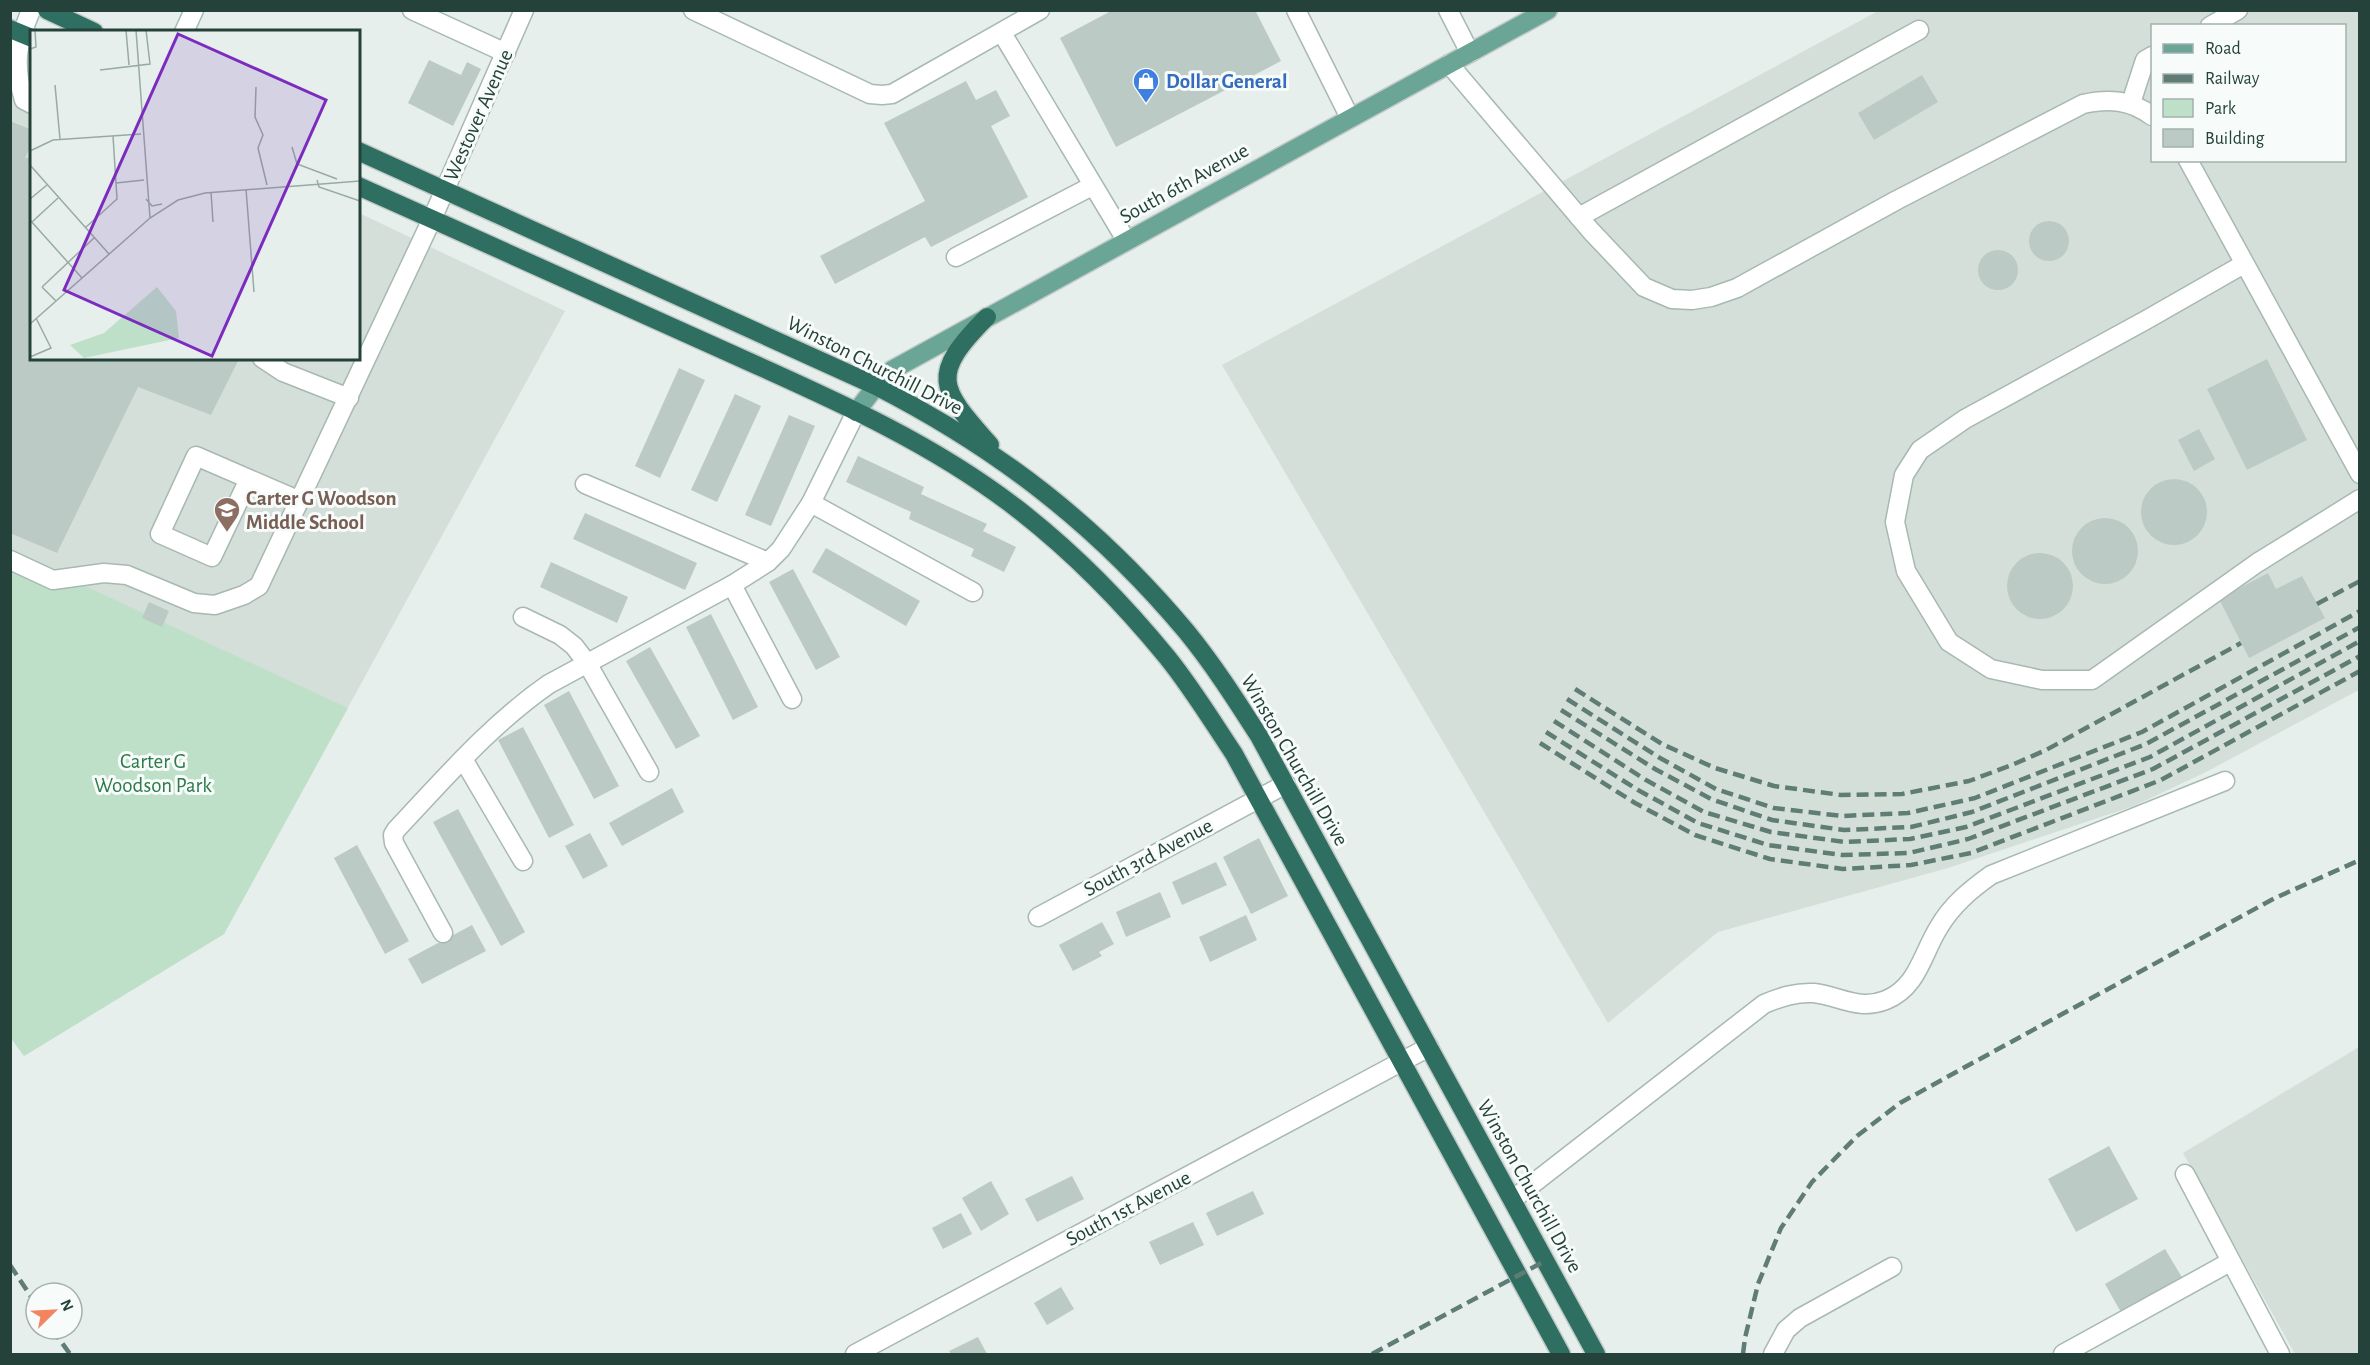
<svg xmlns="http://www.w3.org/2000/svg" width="2370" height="1365" font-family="'Alegreya Sans',sans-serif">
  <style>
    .built { fill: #d4dfda; fill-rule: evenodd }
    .green { fill: #bfe0c8 }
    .building { fill: #bbcac4 }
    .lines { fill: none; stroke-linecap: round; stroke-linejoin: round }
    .minor-casing { stroke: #a8b8b2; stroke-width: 21 }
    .major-casing { stroke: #c2cac8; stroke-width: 21 }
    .highway-casing { stroke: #c2cac8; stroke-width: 21 }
    .minor { stroke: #fff; stroke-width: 18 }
    .major { stroke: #6aa596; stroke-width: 18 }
    .highway { stroke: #2f6f62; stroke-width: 18 }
    .rail { stroke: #5f7d75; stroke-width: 4.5; stroke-dasharray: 12 6; stroke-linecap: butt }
    .labels { text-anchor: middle; stroke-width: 6; stroke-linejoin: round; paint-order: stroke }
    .shop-label { font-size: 21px; font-weight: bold; fill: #366cbe; stroke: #f7fbf9; text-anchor: start }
    .street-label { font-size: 21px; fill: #24423a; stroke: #f7fbf9 }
    .education-label { font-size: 21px; font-weight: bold; fill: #785e54; stroke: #f7fbf9; text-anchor: start }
    .park-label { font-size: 21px; fill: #2d7a4b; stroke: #f7fbf9 }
    .inset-road { fill: none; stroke: #98aaa4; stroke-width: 1.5 }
    .view { fill: #7b2cbf; fill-opacity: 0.15; stroke: #7b2cbf; stroke-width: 3 }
    .inset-edge { fill: none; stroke: #24423a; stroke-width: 3 }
  </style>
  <rect width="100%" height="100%" fill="#e6efeb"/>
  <g class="built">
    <path d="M1878,11h481v679l-153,82 -72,34 -186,62 -230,64 -110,91 -386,-658zM2152,26h192v134h-192z"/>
    <polygon points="10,49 31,59 32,358 358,358 359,213 565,311 224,934 24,1056 10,1037"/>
    <polygon points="2359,1047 2359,1354 2295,1354 2183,1153"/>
  </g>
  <polygon class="green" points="10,551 348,708 224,934 24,1056 10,1037"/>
  <g class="building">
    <polygon points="1113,10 1255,10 1281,61 1116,147 1060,38"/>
    <polygon points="429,60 461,75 467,62 481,69 453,126 408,103"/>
    <polygon points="1922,75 1938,102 1874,140 1858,113"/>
    <polygon points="966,81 976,100 996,90 1010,116 991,126 1028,197 931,247 925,237 835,284 820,256 925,201 884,123"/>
    <polygon points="10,121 32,130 32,143 25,158 32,158 32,358 232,358 238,361 211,415 138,387 57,553 10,533"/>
    <circle cx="2049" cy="241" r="20"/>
    <circle cx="1998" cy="270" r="20"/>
    <polygon points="2267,359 2307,440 2247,470 2207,389"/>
    <polygon points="679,368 705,380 660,478 635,466"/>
    <polygon points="735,394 761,406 717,502 691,490"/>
    <polygon points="789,415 815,426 771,526 745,515"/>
    <polygon points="2199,429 2215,459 2194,471 2178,440"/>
    <polygon points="858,456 924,487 921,494 987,524 983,531 1016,547 1004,572 971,556 974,549 909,519 911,512 846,482"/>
    <circle cx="2174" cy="512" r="33"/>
    <polygon points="585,513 697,563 685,590 573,539"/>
    <circle cx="2105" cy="551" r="33"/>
    <polygon points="826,548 920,601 906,626 812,572"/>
    <circle cx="2040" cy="586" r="33"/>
    <polygon points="551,562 628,597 617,623 540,587"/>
    <polygon points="793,569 840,657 816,670 769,582"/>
    <polygon points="2268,573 2276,589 2302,576 2325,618 2249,658 2219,599"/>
    <polygon points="149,602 169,611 162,627 142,618"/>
    <polygon points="711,614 758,707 733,720 686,627"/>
    <polygon points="650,647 700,736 676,749 626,661"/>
    <polygon points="569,691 619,786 594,799 544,705"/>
    <polygon points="523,727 574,825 549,838 498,740"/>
    <polygon points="672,788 684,812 622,846 609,823"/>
    <polygon points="458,809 525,932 501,946 433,822"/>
    <polygon points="590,833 608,866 583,879 565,846"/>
    <polygon points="1259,838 1288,896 1251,914 1223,857"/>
    <polygon points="357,845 409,941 385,954 334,858"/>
    <polygon points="1216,862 1227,885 1182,905 1172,882"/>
    <polygon points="1160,892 1171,917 1126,937 1116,912"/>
    <polygon points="1246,915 1257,940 1210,962 1199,937"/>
    <polygon points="1102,922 1114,944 1099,952 1102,956 1073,971 1059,945"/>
    <polygon points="472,925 486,951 422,984 408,959"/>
    <polygon points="2109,1146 2138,1199 2076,1232 2048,1179"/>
    <polygon points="1072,1176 1084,1199 1037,1222 1025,1199"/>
    <polygon points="991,1181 1009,1214 981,1231 962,1198"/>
    <polygon points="1253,1191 1264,1214 1217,1236 1206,1213"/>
    <polygon points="961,1213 972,1234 943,1249 932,1228"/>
    <polygon points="1193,1222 1204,1245 1160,1265 1149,1242"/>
    <polygon points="2165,1249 2183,1279 2122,1314 2105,1284"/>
    <polygon points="1061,1287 1074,1309 1047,1325 1034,1303"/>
    <polygon points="978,1337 987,1354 951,1354 949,1351"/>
  </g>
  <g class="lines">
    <g class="minor-casing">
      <g id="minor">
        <path d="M31,10c-14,34 -18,54 -7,90l8,4"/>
        <polyline points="412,10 506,53"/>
        <polyline points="693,10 870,94 882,95 892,94 1040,10"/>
        <polyline points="1296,10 1350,118"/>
        <polyline points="1448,10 1470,53"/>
        <polyline points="2210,26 2238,10"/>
        <polyline points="184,32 194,10"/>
        <polyline points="1002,33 1126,240"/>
        <path d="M1449,64l142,167 53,56 28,12 20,1 19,-3 26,-9 160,-88 186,-96c26,-6 48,-4 69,12"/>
        <polyline points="2131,103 2145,60 2152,56"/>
        <polyline points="2188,160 2360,474"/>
        <polyline points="1579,217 1919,30"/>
        <polyline points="956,257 1092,186"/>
        <polyline points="2244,264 2146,320 1965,419 1920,450 1904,475 1895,522 1906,571 1949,642 1991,669 2042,680 2092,680 2257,563 2360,499"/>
        <polyline points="262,358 283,372 349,398"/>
        <polyline points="249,479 212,557 160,534 196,456 300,501"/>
        <polyline points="585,484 768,562"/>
        <polyline points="811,503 973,592"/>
        <polyline points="10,560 53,580 104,573 127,575 194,603 215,605 244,595 259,586 432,219 524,10"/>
        <polyline points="732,585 792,699"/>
        <polyline points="523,617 560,635 574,646 587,663 649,772"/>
        <polyline points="463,759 523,861"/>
        <polyline points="1038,917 1286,784"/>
        <path d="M443,933l-49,-90 -1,-8 3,-5c48,-51 95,-106 153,-146l183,-99 36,-23 13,-13 30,-46 45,-91"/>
        <polyline points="2185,1174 2280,1354"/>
        <path d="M1512,1200l252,-196c17,-7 32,-12 50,-11 26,3 45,18 72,7 32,-13 36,-46 53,-73 13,-22 31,-37 52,-52l234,-94"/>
        <polyline points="855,1354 1429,1047"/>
        <polyline points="1773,1354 1786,1330 1800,1318 1892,1267"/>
        <polyline points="2063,1354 2230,1262"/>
      </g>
    </g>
    <g class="major-casing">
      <polyline id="major" points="856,412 876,386 892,370 1548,10"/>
    </g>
    <g class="highway-casing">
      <g id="highway">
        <polyline points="47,10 94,32"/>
        <polyline points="10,29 32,38"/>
        <path d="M358,151l518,235c123,63 221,139 310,245 27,33 50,69 73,105l337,618"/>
        <path d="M358,186c119,53 238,107 356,160 104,47 210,91 301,161 56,43 107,95 152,150 25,31 45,64 67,97l327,600"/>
        <path d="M987,317c-59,59 -47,71 3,128"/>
      </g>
    </g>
    <use href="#minor" class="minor"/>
    <use href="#major" class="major"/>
    <use href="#highway" class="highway"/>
    <g class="rail">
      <polyline points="2317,604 2360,581"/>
      <polyline points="1575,689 1662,744 1715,768 1774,786 1841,795 1902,794 1969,781 2012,765 2046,750 2241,643"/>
      <polyline points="1567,699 1660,758 1716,789 1774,808 1842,816 1908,813 1975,798 2142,732 2360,611"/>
      <polyline points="1561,710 1655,769 1711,799 1772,820 1844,830 1911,827 1972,812 2146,744 2360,627"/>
      <polyline points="1554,721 1646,780 1704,812 1771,832 1845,842 1910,839 1966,827 2150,757 2360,641"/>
      <polyline points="1546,732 1638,790 1698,823 1768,845 1842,855 1909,853 1968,839 2153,769 2360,656"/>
      <polyline points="1540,743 1635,803 1695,835 1770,859 1843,869 1911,865 1971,853 2161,780 2360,671"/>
      <polyline points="10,1265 36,1304"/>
      <polyline points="52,1329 70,1354"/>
      <polyline points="1372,1354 1545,1261"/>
      <polyline points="1743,1354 1745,1338 1758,1284 1781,1228 1812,1182 1857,1136 1900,1103 1967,1066 2275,898 2360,860"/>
    </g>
  </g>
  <defs>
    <g id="shop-pin" transform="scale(1.35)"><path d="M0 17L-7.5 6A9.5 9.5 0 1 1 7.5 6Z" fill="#3f7fe0" stroke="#f7fbf9"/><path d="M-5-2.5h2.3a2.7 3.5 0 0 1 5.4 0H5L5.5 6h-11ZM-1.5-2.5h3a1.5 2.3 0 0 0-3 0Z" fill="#fff"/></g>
    <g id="school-pin" transform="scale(1.35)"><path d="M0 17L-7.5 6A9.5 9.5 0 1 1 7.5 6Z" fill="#8d6e63" stroke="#f7fbf9"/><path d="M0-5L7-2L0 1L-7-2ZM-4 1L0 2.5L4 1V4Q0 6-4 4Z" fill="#fff"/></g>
  </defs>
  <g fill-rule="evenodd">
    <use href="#shop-pin" x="1146" y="81"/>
    <use href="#school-pin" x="227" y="510"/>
  </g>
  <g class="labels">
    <g class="shop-label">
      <text x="1166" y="88">Dollar General</text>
    </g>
    <g class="street-label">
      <text transform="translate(478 115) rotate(-66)" y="7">Westover Avenue</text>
      <text transform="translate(1184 183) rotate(-29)" y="7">South 6th Avenue</text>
      <text transform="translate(875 365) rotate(27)" y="7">Winston Churchill Drive</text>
      <text transform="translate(1295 760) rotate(60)" y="7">Winston Churchill Drive</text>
      <text transform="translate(1148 857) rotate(-28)" y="7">South 3rd Avenue</text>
      <text transform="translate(1530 1186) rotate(61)" y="7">Winston Churchill Drive</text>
      <text transform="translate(1128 1208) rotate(-28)" y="7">South 1st Avenue</text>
    </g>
    <g class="education-label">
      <text x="246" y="505">Carter G Woodson<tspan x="246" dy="24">Middle School</tspan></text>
    </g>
    <g class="park-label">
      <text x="153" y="768">Carter G<tspan x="153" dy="24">Woodson Park</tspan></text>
    </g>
  </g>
  <g transform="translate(30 30)">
    <rect width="330" height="330" fill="#e6efeb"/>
    <path d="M127,257l19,24 3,27 -95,20 -14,-13 34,-12z" fill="#bfe0c8"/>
    <path class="inset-road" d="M96,0l3,35M106,0l14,188M0,19l6,-2 -1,-17M70,40l50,-6 -4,-34M25,55l5,54M226,57l-1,30 8,18 -5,13 9,37M262,117l5,17 40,15M0,121l23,-11 88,-6M0,135l79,89M287,150l2,7 41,14M86,153l28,-3M216,159l8,103M181,162l2,30M0,169l17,-14M116,169l6,7 10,-2M0,190l52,58M2,192l26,-24M55,198l32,-29 -4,-63M12,257l52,-49M12,257l14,14M0,294l120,-106 28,-18 27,-7 155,-12M0,327l21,-9 -15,-30"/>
    <path class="view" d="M148,4l148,66 -114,256 -148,-66z"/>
    <rect width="330" height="330" class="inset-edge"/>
  </g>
  <rect width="2370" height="1365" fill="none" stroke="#24423a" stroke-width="24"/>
  <rect x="2151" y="24" width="195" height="138" fill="#f7fbf9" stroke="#a3b1ad" stroke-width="1.5"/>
  <rect x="2163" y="44" width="30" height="9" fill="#6aa596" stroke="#a3b1ad" stroke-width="1.5"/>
  <text x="2205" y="54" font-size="18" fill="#24423a">Road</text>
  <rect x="2163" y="74" width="30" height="9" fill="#5f7d75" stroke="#a3b1ad" stroke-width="1.5"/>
  <text x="2205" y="84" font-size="18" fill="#24423a">Railway</text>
  <rect x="2163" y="99" width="30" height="18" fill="#bfe0c8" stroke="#a3b1ad" stroke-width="1.5"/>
  <text x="2205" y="114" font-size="18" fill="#24423a">Park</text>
  <rect x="2163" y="129" width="30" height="18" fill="#bbcac4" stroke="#a3b1ad" stroke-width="1.5"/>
  <text x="2205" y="144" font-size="18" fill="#24423a">Building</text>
  <g transform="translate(54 1311) rotate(66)"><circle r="28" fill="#f7fbf9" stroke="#a3b1ad" stroke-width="1.5"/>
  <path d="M0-4.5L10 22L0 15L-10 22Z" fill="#f4845f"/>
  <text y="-9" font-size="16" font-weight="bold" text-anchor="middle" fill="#24423a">N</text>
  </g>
</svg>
